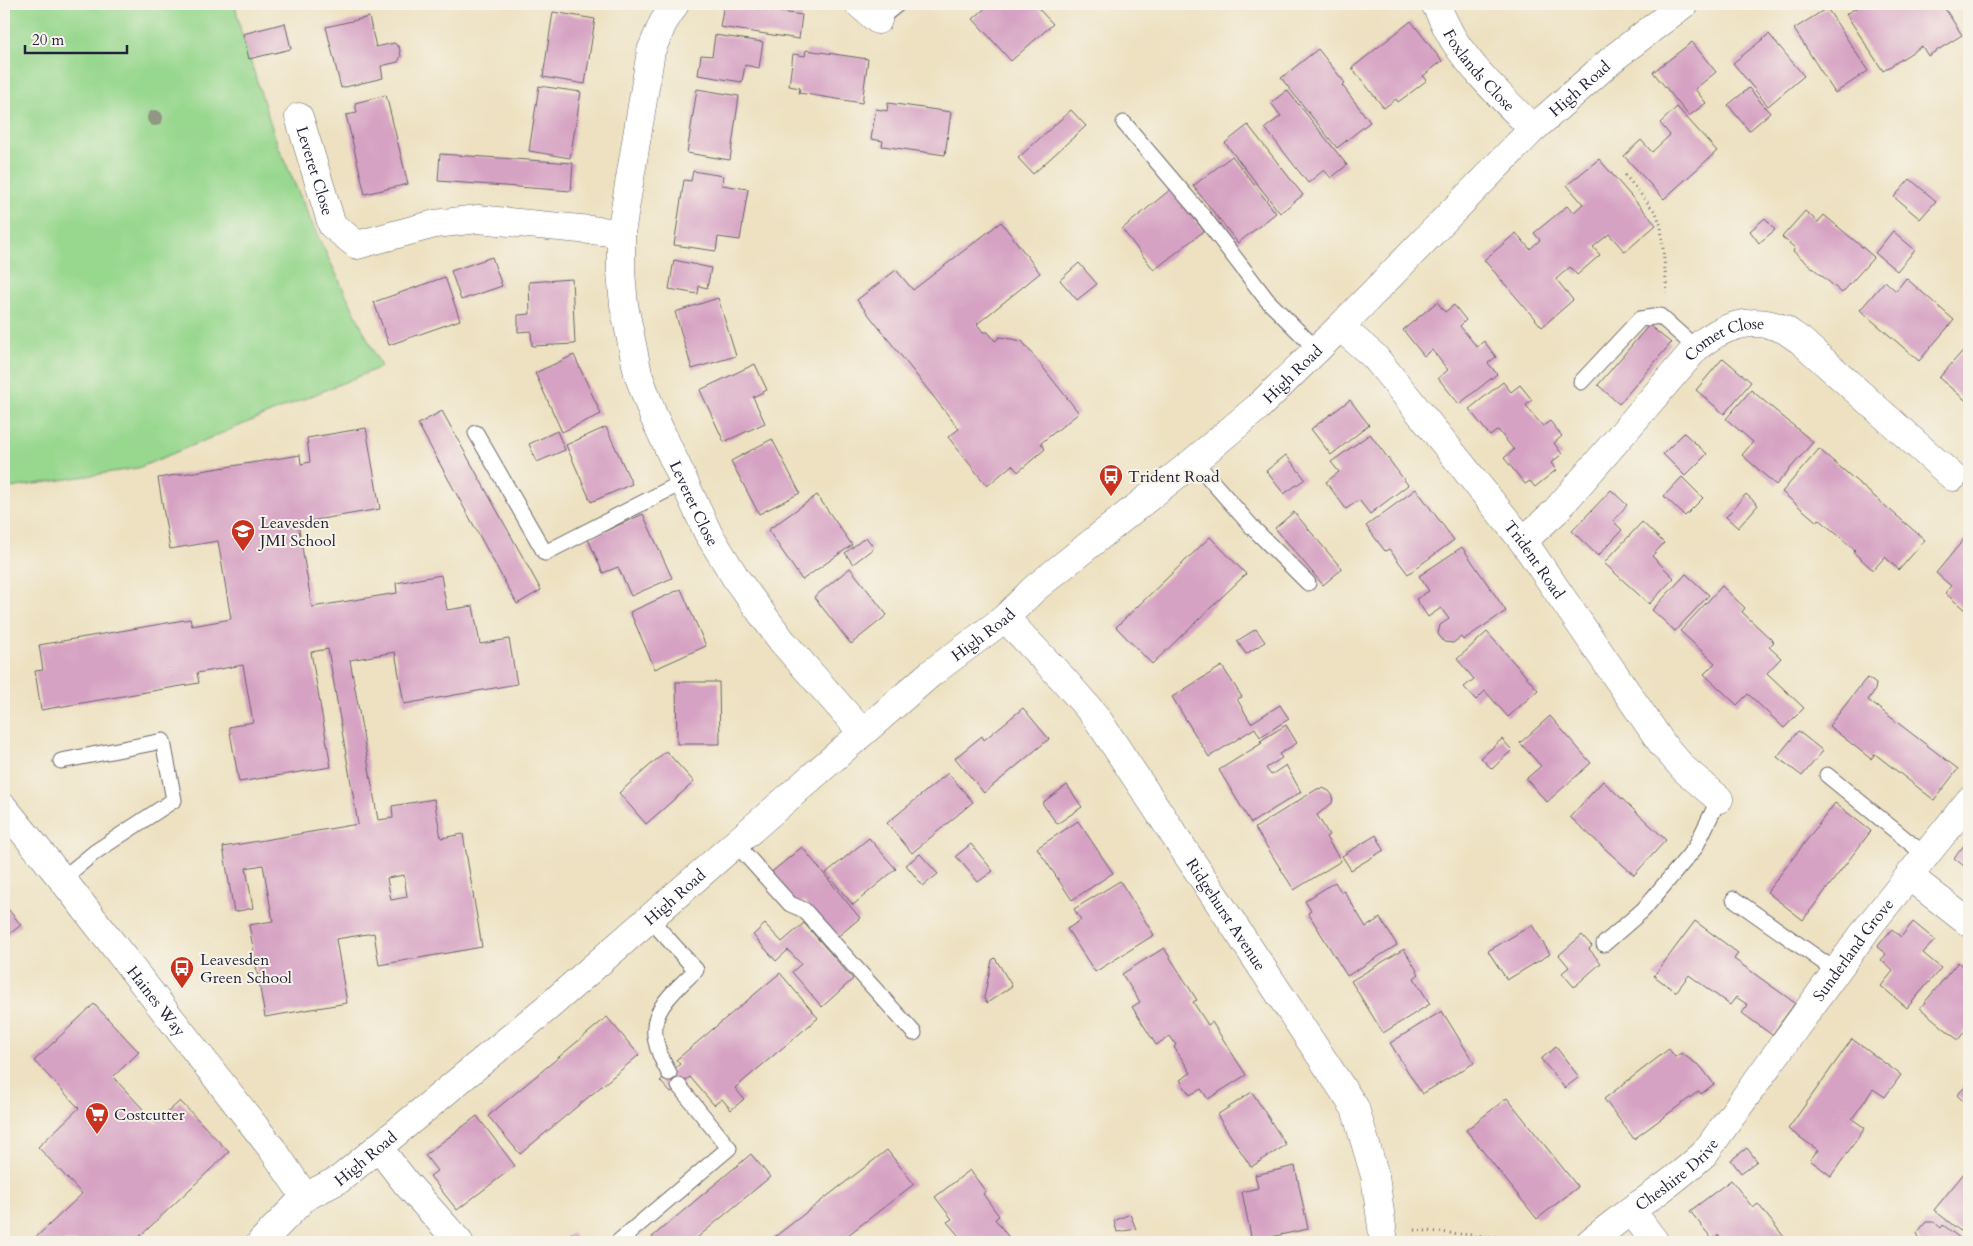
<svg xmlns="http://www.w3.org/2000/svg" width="1973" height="1246" font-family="Cardo,serif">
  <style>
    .green { fill: #97d78e; stroke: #5c7c64 }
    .building { fill: #d6a2c3; fill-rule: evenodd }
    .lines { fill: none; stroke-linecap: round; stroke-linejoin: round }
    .service-casing { stroke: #69656a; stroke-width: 17 }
    .minor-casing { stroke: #69656a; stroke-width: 29 }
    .tertiary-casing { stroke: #69656a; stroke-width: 29 }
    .path { stroke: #69656a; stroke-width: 3; stroke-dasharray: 1 4; stroke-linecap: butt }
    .service { stroke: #fff; stroke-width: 15 }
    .minor { stroke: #fff; stroke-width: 28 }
    .tertiary { stroke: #fff; stroke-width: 28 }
    .tree { fill: #919685 }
    .labels { text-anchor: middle; stroke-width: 4; stroke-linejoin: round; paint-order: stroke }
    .street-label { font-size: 16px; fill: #22223b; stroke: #f7f3e8 }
    .poi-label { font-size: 16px; fill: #22223b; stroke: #f7f3e8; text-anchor: start }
  </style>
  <rect width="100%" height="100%" fill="#f7f3e8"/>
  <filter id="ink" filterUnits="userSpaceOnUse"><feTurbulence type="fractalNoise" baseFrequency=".02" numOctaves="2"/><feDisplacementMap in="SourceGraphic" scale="10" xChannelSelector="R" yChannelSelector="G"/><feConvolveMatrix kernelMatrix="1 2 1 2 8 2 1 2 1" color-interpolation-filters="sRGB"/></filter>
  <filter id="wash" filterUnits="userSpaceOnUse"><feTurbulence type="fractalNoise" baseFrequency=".0096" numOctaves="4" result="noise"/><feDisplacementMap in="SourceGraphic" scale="20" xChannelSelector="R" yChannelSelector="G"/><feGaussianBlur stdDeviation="1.12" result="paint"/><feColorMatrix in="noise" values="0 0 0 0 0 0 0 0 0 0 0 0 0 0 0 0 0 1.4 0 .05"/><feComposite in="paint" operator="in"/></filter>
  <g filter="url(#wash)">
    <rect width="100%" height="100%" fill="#ede1c1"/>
    <polygon class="green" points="4,4 235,4 241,32 277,143 313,226 381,367 138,468 4,489"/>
    <g id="blocks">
      <g class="building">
        <polygon points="724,4 802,15 799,39 720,27"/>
        <polygon points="990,4 1034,4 1053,24 1011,61 973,19"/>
        <polygon points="1863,4 1942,4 1962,35 1928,56 1922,46 1883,71 1846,14"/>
        <polygon points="1827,8 1868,71 1835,93 1794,29"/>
        <polygon points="553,12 595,19 585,84 543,77"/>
        <polygon points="369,17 376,47 394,43 399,47 401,56 398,62 381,66 383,78 341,88 326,27"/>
        <polygon points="1411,21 1442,61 1423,76 1427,80 1413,91 1398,102 1396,99 1384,108 1352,68"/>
        <polygon points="285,23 291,49 249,59 243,34"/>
        <polygon points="1769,34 1804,76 1768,106 1733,63"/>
        <polygon points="715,35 763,42 759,68 745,65 742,82 698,75 701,55 712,56"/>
        <polygon points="1692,42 1716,72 1695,89 1706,103 1689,116 1653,72"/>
        <polygon points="1318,49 1345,83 1342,85 1370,122 1337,148 1281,78"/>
        <polygon points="806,50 868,59 862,103 799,93 800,88 789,86 793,54 805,56"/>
        <polygon points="539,86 581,92 570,158 529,151"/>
        <polygon points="1749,88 1770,113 1749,131 1728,105"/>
        <polygon points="697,89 739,96 730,160 687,153"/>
        <polygon points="1287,90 1347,165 1331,178 1324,170 1308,183 1265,128 1281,116 1271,103"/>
        <polygon points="386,95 408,184 365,194 346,115 357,113 355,103"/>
        <polygon points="888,103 951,112 945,155 882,146 883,141 871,139 876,109 887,111"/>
        <polygon points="1677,107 1717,151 1664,199 1624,156 1641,140 1652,152 1670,135 1660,123"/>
        <polygon points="1071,110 1086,126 1033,174 1018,158"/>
        <polygon points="1248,125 1303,195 1280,213 1225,143"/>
        <polygon points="440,154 573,163 571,191 438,181"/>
        <polygon points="1232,156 1276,213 1238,243 1193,186"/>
        <polygon points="1599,159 1656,225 1625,252 1609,234 1593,247 1600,255 1577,275 1570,267 1556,279 1573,300 1542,327 1484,260 1516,233 1530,249 1540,240 1534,233 1567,206 1573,213 1583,204 1567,185"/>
        <polygon points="693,171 723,176 722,185 748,189 740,240 718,237 716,251 674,245 684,180 691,181"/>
        <polygon points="1910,179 1936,201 1920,219 1894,197"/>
        <polygon points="1171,189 1204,231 1154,270 1122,229"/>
        <polygon points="1805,211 1818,222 1824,215 1874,257 1842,293 1793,251 1795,248 1782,237"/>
        <polygon points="1765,218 1775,230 1759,243 1750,231"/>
        <polygon points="1001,222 1040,273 977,324 983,332 988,332 995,341 1000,337 1022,341 1079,413 1041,443 1045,449 1018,472 1012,465 987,486 948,437 959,429 857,300 896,270 913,290"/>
        <polygon points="1893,231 1915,250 1897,271 1875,253"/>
        <polygon points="492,257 502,286 461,300 451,271"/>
        <polygon points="674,260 711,268 707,288 699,286 698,294 669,289"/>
        <polygon points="1079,263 1097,284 1077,300 1060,280"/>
        <polygon points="445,277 460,320 389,345 374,302"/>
        <polygon points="1906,278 1954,320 1919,361 1860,310 1885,281 1896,291"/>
        <polygon points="572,279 575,344 532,346 531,331 518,332 518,315 530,314 529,282"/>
        <polygon points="718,298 736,356 692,369 675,312"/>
        <polygon points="1437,302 1445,312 1454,305 1466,320 1460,326 1477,347 1484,341 1496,357 1488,363 1497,374 1459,404 1438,378 1448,370 1432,350 1424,356 1403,330"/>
        <polygon points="1649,325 1671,343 1619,404 1598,385"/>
        <polygon points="1967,346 1969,348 1969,403 1939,378"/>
        <polygon points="574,355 601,414 562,432 535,373"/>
        <polygon points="1723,358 1751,382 1724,414 1696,390"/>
        <polygon points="755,364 767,390 753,397 765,423 724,442 700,390"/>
        <polygon points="1503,382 1511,392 1520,385 1532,400 1526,405 1534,416 1543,426 1550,421 1562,436 1554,443 1562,454 1551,463 1556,470 1535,487 1530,481 1525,484 1504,458 1514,450 1498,430 1490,436 1469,409"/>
        <polygon points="1751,390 1813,442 1776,485 1742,455 1753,442 1726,419"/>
        <polygon points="1350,400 1369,425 1331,455 1311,429"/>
        <polygon points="442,411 541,590 517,604 418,424"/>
        <polygon points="606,427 632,484 591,502 566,445"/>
        <path d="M366,428l14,81 -82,14 14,84 85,-14 -1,-10 45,-8 6,35 26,-4 7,38 29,-5 8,45 -113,20 -9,-52 -45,8 28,160 15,-2 -1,-12 42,-7 7,39 22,-4 19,113 -103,18 -5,-32 -38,6 11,64 -82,14 -16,-92 24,-4 -10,-56 -17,3 7,40 -19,4 -11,-65 135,-23 -30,-175 -17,3 20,115 -92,15 -10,-55 24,-5 -10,-57 -46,8 2,10 -158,27 -6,-39 8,-1 -4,-25 151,-26 2,7 39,-7 -13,-78 -48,8 -12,-71 142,-23 1,9 9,-2 -3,-24zM404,875l3,22 -16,3 -4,-22z"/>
        <polygon points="557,431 565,450 537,462 529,444"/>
        <polygon points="1684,433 1707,454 1685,476 1663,454"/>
        <polygon points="1370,434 1408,485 1370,514 1359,500 1346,509 1326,482 1339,472 1331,462"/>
        <polygon points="772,439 800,493 759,514 731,461"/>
        <polygon points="1819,449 1925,540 1899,570 1885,557 1873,570 1853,552 1855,550 1819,519 1817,522 1782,492"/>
        <polygon points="1286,455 1305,479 1284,494 1266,471"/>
        <polygon points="1682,477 1703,498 1685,516 1664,496"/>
        <polygon points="1416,489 1454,540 1408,574 1389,549 1385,551 1366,526"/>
        <polygon points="1611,490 1627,505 1613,521 1622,530 1598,556 1572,531"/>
        <polygon points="1746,494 1758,505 1738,528 1726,517"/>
        <polygon points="817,495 852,545 802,580 768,530"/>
        <polygon points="1294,512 1342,569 1323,585 1275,528"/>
        <polygon points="643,514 672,578 631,596 618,567 603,573 588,539"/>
        <polygon points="1642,522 1664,543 1652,556 1674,578 1649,604 1604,563"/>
        <polygon points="1969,533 1969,606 1965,610 1945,593 1951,586 1936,573"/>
        <polygon points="866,537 874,548 853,564 845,553"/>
        <polygon points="1210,537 1246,574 1152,664 1116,627"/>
        <polygon points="1462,547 1506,611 1463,640 1461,637 1453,643 1444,642 1438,634 1440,625 1449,619 1441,608 1428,617 1416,599 1429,591 1419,576"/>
        <polygon points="850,568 887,615 851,644 814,597"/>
        <polygon points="1686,574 1709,595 1675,631 1652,610"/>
        <polygon points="1722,586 1745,608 1742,612 1774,642 1769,647 1781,658 1767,673 1804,708 1784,728 1748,694 1737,705 1704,674 1715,663 1680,631"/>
        <polygon points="681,589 706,646 655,669 630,612"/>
        <polygon points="1256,629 1265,642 1246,654 1237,641"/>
        <polygon points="1487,632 1538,690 1508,717 1485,691 1476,700 1464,687 1474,679 1457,659"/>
        <polygon points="1222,666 1242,697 1237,699 1251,723 1280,705 1289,719 1260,737 1255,728 1209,757 1172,697"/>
        <polygon points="1868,678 1876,684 1875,690 1868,700 1958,769 1934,800 1875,754 1871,759 1829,726 1864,681"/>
        <polygon points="676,682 719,682 720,744 677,744"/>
        <polygon points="1023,708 1049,739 984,793 955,758 982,736 984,740"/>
        <polygon points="1550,716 1591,763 1547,802 1526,779 1541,766 1520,743"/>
        <polygon points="1286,725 1297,743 1279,754 1282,758 1266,768 1271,775 1286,765 1301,792 1251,823 1219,770 1262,743 1260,741"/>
        <polygon points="1798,731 1823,751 1802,776 1777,757"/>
        <polygon points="1502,739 1512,750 1492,769 1481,758"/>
        <polygon points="666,751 694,782 646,824 619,793"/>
        <polygon points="948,773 973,802 912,853 887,823"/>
        <polygon points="1603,781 1666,840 1634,875 1570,817"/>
        <polygon points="1067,785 1082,807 1057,824 1042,803"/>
        <polygon points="1323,788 1329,791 1333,796 1332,803 1317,815 1329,835 1326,837 1341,861 1294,890 1255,828 1317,789"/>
        <polygon points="1835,803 1871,831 1803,920 1767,892"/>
        <polygon points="1078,821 1113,873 1072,900 1037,848"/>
        <polygon points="1376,835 1384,850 1351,870 1342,856"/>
        <polygon points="869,838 896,869 853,905 826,873"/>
        <polygon points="1969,839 1969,870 1954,858"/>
        <polygon points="971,844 993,871 978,882 956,856"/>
        <polygon points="802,847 860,918 835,939 804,901 798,906 768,875"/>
        <polygon points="920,854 938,874 923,886 906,865"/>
        <polygon points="1120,881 1154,935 1095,972 1067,929 1081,920 1074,909"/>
        <polygon points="1335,882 1341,892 1344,891 1366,927 1380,918 1397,945 1347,976 1308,913 1311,911 1305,901"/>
        <polygon points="4,904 21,925 4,938"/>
        <polygon points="1695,921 1738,953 1734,959 1795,1003 1772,1035 1742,1013 1748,1005 1736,997 1730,1005 1689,975 1676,992 1654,976"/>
        <polygon points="1913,922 1935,940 1923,953 1941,968 1907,1008 1881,986 1893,971 1881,960 1886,954 1877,947 1892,929 1901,937"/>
        <polygon points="804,923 853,979 822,1007 792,972 801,964 788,950 776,961 753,935 765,924 782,942"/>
        <polygon points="1532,925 1550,954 1507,980 1488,951"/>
        <polygon points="1582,935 1592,946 1589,949 1601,963 1574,987 1562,973 1569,967 1559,955"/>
        <polygon points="1164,948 1197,1000 1193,1002 1208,1025 1212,1022 1246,1075 1208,1099 1201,1089 1190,1095 1180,1080 1191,1073 1174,1047 1176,1045 1170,1036 1156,1045 1132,1007 1140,1002 1122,974"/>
        <polygon points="1404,949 1419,974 1414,978 1430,1004 1383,1033 1351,981"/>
        <polygon points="995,958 1012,986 987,1003 984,998 992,960"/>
        <polygon points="1958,962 1969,972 1969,983 1963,991 1969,996 1969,1026 1958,1040 1920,1008"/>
        <polygon points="780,973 818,1018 735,1088 744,1099 731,1110 722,1099 714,1105 690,1077 671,1093 660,1081 680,1064 676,1060"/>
        <polygon points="94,1004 139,1052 113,1077 156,1123 180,1101 229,1152 134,1242 31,1242 82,1194 38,1147 79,1108 34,1061"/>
        <polygon points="1442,1011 1474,1063 1422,1094 1390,1043"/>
        <polygon points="607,1017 639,1055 520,1154 488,1116"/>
        <polygon points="1852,1039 1901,1075 1885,1097 1873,1089 1852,1119 1865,1128 1831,1176 1810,1160 1818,1150 1788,1129"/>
        <polygon points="1556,1047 1579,1077 1565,1088 1541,1059"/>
        <polygon points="1669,1049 1675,1057 1681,1053 1701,1067 1714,1084 1701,1094 1699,1091 1634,1139 1604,1099"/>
        <polygon points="1969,1083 1969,1107 1957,1095"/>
        <polygon points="1252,1092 1286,1145 1251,1167 1217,1115"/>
        <polygon points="1507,1098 1578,1187 1537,1219 1466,1130"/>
        <polygon points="477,1116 515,1166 457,1210 430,1176 437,1171 425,1155"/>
        <polygon points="1747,1148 1757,1161 1741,1173 1731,1160"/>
        <polygon points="887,1150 914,1184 839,1242 768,1242"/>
        <polygon points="751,1154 770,1177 692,1242 657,1242 652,1237"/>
        <polygon points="1295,1166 1308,1229 1252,1241 1242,1192 1258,1188 1255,1175"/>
        <polygon points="1969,1167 1969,1238 1934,1210"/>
        <polygon points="970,1170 986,1192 983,1194 999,1216 995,1219 1010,1239 1006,1242 964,1242 947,1222 952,1219 935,1197"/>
        <polygon points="1731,1180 1753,1208 1758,1204 1788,1242 1724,1242 1718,1235 1712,1239 1690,1211"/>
        <polygon points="1130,1214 1136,1229 1117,1232 1114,1221"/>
        <polygon points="1926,1222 1934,1222 1941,1228 1943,1225 1965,1242 1921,1242 1917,1233"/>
        <polygon points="572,1233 579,1242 559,1242"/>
      </g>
    </g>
  </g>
  <g filter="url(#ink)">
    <use href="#blocks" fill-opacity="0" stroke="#69656a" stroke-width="1"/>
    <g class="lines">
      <g class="service-casing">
        <g id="service">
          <polyline points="878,20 898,4"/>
          <polyline points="1124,123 1203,216 1267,300 1317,350"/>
          <polyline points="1581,382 1640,319 1660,316 1696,348"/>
          <polyline points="476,433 545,553 683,482"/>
          <polyline points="1194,461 1252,527 1308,583"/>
          <polyline points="61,761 163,741 174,800 95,852 62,879"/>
          <polyline points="1827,775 1925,855"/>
          <polyline points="736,844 790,904 804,910 914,1033"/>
          <polyline points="1734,899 1836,971"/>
          <path d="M650,919l46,51c-38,36 -56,51 -27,103"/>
          <polyline points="1604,944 1643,910 1695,848 1719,799"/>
          <polyline points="618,1242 729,1148 679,1086"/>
        </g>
      </g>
      <g class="minor-casing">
        <g id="minor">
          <path id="s1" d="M675,4l-12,19 -12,28 -30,182v39l3,33 14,69 15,41 55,118 29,47 45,61 80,91"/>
          <polyline points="859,4 878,20"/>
          <path id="s2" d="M1435,4c7,12 12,26 20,38 21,32 51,59 78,87"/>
          <path id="s3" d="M299,117l33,108 25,20 78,-21 43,-5 143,14"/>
          <path id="s4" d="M1340,327l34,29 149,185 140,204 22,25 34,29"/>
          <path id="s5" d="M1523,541l32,-29 141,-164c24,-21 56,-33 87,-19 6,3 12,8 17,11l153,137"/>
          <path id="s6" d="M1005,618l59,62 32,37 259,391 20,68 9,66"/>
          <path id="s7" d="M4,808l58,71 211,271 32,47"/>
          <polyline points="1909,876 1969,923"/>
          <polyline points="378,1147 406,1183 459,1242"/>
          <polyline points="1590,1242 1631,1210"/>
          <path id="s8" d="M1655,1242l-24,-32c26,-17 50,-35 73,-56l165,-228 100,-125"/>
        </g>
      </g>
      <g class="tertiary-casing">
        <g id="tertiary">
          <path id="s9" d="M261,1242l44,-45 35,-18 209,-173 381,-332 75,-56 29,-29 160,-128 64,-54 82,-80 193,-198 83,-73 68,-52"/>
        </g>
      </g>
      <g class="path">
        <polyline points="1625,175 1656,213 1661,226 1667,293"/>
        <polyline points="1415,1230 1506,1238 1512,1242"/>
      </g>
      <use href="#service" class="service"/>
      <use href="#minor" class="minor"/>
      <use href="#tertiary" class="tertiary"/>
    </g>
    <circle class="tree" cx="155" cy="118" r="8"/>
  </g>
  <defs>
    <g id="bus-pin" transform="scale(1.25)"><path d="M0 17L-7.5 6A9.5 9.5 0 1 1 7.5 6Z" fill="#c8321e" stroke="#f7f3e8"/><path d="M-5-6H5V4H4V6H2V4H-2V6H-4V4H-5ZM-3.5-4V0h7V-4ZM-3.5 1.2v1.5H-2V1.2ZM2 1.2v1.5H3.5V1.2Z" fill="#fff"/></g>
    <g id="school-pin" transform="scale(1.25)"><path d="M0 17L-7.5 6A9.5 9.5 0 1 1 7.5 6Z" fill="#c8321e" stroke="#f7f3e8"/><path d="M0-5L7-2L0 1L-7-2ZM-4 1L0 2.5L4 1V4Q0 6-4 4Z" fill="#fff"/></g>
    <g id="supermarket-pin" transform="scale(1.25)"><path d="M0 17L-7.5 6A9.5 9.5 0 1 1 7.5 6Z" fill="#c8321e" stroke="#f7f3e8"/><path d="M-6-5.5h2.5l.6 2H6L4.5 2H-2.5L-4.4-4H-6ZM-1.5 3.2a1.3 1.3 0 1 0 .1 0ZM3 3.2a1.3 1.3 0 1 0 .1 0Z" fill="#fff"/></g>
  </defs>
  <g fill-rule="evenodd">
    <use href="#bus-pin" x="1111" y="476"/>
    <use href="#school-pin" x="243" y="531"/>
    <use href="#bus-pin" x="182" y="968"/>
    <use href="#supermarket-pin" x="97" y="1114"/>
  </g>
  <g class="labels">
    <g class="street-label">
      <text dy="6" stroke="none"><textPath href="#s2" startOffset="80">Foxlands Close</textPath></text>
      <text dy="6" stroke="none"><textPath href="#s9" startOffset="1755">High Road</textPath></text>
      <text dy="6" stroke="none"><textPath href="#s3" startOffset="56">Leveret Close</textPath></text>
      <text dy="6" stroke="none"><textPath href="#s5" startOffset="290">Comet Close</textPath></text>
      <text dy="6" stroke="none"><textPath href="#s9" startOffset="1350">High Road</textPath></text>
      <text dy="6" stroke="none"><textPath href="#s1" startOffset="521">Leveret Close</textPath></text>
      <text dy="6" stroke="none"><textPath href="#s4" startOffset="304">Trident Road</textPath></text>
      <text dy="6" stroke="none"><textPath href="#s9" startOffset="945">High Road</textPath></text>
      <text dy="6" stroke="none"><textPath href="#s9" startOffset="540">High Road</textPath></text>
      <text dy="6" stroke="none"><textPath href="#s6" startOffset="371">Ridgehurst Avenue</textPath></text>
      <text dy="6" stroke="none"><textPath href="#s8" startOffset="385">Sunderland Grove</textPath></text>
      <text dy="6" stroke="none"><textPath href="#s7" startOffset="246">Haines Way</textPath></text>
      <text dy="6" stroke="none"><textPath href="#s9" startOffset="135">High Road</textPath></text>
      <text dy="6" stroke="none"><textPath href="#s8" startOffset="98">Cheshire Drive</textPath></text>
    </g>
    <g class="poi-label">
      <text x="1128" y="482">Trident Road</text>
      <text x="260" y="528">Leavesden<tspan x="260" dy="18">JMI School</tspan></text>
      <text x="200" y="965">Leavesden<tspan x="200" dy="18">Green School</tspan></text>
      <text x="114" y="1120">Costcutter</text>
    </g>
  </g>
  <rect width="1973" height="1246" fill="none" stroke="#f7f3e8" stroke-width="20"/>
  <path d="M25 45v8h102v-8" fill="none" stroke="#22223b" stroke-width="2.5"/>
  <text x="32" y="45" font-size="15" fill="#22223b" stroke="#f7f3e8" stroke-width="4" paint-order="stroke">20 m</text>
</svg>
